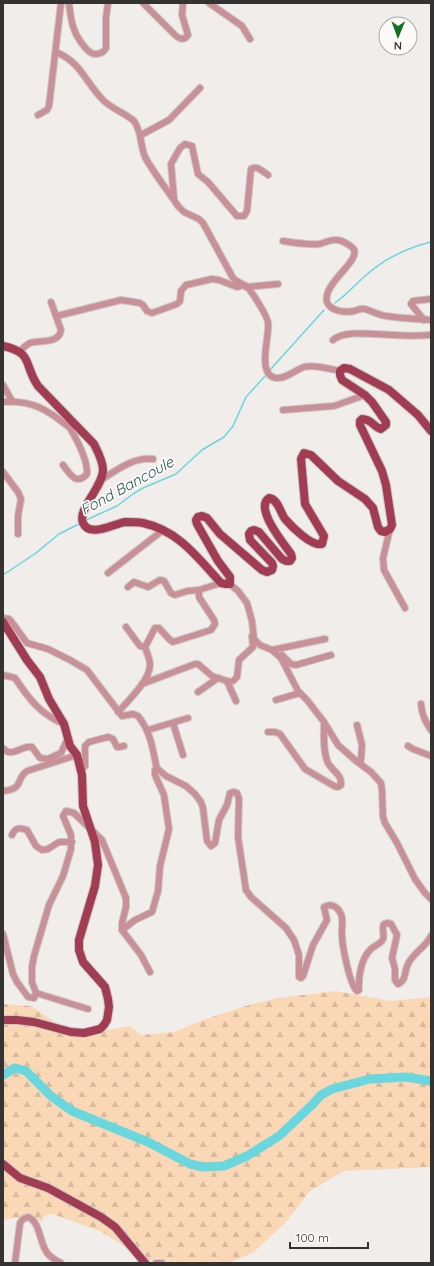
<svg xmlns="http://www.w3.org/2000/svg" width="434" height="1266" font-family="Quicksand,sans-serif">
  <style>
    .forest { fill: url(#forest-firs) }
    .lines { fill: none; stroke-linecap: round; stroke-linejoin: round }
    .stream { stroke: #6ad6de; stroke-width: 1.5 }
    .river { stroke: #6ad6de; stroke-width: 9 }
    .minor-casing { stroke: #cac8c5; stroke-width: 8 }
    .major-casing { stroke: #cac8c5; stroke-width: 10 }
    .minor { stroke: #ca9098; stroke-width: 6 }
    .major { stroke: #a13c53; stroke-width: 8 }
    .labels { text-anchor: middle; stroke-width: 3.5; stroke-linejoin: round; paint-order: stroke }
    .water-label { font-size: 15px; font-style: italic; fill: #2a595d; stroke: #fdfaf7 }
  </style>
  <defs>
    <pattern id="forest-firs" width="22" height="20" patternUnits="userSpaceOnUse"><rect width="22" height="20" fill="#fad8b6"/><path d="M5 1l3.5 6h-7zM16 11l3.5 6h-7z" fill="#d7ba9d"/></pattern>
  </defs>
  <rect width="100%" height="100%" fill="#f0edea"/>
  <polygon class="forest" points="336,991 390,1001 431,997 431,1167 344,1171 310,1191 284,1224 254,1252 229,1263 172,1263 157,1258 148,1262 102,1232 53,1214 44,1216 42,1222 32,1216 3,1220 3,1004 31,1006 75,1036 130,1026 141,1035 174,1032 203,1020 249,1005 278,998"/>
  <g class="lines">
    <g class="stream">
      <path d="M335,303c11,-8 20,-18 30,-27 19,-17 41,-28 66,-34"/>
      <polyline points="269,371 324,310"/>
      <polyline points="86,520 117,506 133,494 143,488 176,474 202,450 224,437 233,426 246,397 267,374"/>
      <polyline points="3,575 36,553 59,534 81,523"/>
    </g>
    <polyline class="river" points="3,1075 15,1068 26,1071 51,1096 72,1111 148,1142 190,1164 203,1167 224,1166 247,1156 279,1136 312,1105 321,1095 332,1089 370,1079 406,1077 431,1081"/>
    <g class="minor-casing">
      <g id="minor">
        <path d="M69,3c2,17 3,28 14,42 3,4 7,9 12,9 5,0 9,-2 11,-6v-30l2,-15"/>
        <path d="M143,3l32,32c4,4 9,6 13,0l-6,-20 1,-12"/>
        <polyline points="209,3 242,26 250,39"/>
        <path d="M56,52c26,11 29,30 47,48 9,9 22,13 31,21 8,11 6,24 11,36 8,15 23,34 33,49l6,6 15,7 4,4 30,55c4,4 8,5 13,8 5,4 22,31 22,37 2,13 -12,52 8,55 10,1 19,-8 28,-11 9,-3 27,2 36,4"/>
        <polyline points="38,115 47,110 49,106 61,3"/>
        <polyline points="141,135 169,120 200,88"/>
        <path d="M174,198l-3,-34 9,-16 5,-4 7,2 6,28 10,8 29,34h7l3,-5 4,-42c6,-4 11,2 17,6"/>
        <path d="M283,241c12,2 24,4 36,3 6,-1 12,-5 18,-4 4,0 13,5 16,8 10,12 -31,35 -26,54 3,9 18,11 27,9 4,-1 7,-3 11,-2 7,2 13,6 21,7 14,2 30,3 45,4"/>
        <polyline points="246,287 278,284"/>
        <polyline points="57,316 121,300 140,303 143,305 147,311 152,313 177,304 180,301 181,291 186,285 212,279 219,280 237,287 244,285"/>
        <polyline points="424,320 411,304 413,301 431,299"/>
        <path d="M333,340c13,-11 44,-5 61,-5 12,1 24,1 37,0"/>
        <path d="M20,351c3,-3 6,-6 10,-8 11,-3 29,1 31,-13l-10,-28"/>
        <polyline points="3,385 12,401"/>
        <path d="M3,402c30,-2 45,8 67,26l2,-1"/>
        <polyline points="283,410 334,406 365,395"/>
        <path d="M63,465c7,9 13,21 24,9 1,-13 -10,-34 -17,-46"/>
        <polyline points="3,472 18,492 21,499 18,516 18,534"/>
        <path d="M101,480c16,-10 32,-23 52,-21"/>
        <polyline points="390,529 383,558 384,570 405,608"/>
        <polyline points="108,573 163,530"/>
        <polyline points="230,584 238,591 247,603 252,621 254,639 260,645 272,650 281,658 298,691 307,700 324,722 338,745 355,760 371,772 381,783 382,790 383,817 385,823 397,843 415,879 425,893 431,899"/>
        <polyline points="128,587 134,582 148,587 160,580 164,581 171,593 175,595 187,591 199,590"/>
        <path d="M3,618l6,1 2,2 16,22 21,6 22,11 17,10 35,46 11,-2 5,2c13,16 15,34 19,54"/>
        <polyline points="126,627 140,646 145,647"/>
        <polyline points="272,650 325,639"/>
        <polyline points="282,655 291,664 296,665 331,655"/>
        <path d="M3,675l12,3c14,21 25,36 49,46"/>
        <polyline points="227,681 236,701"/>
        <polyline points="142,684 195,664 198,664 212,676 230,682 233,681 237,677 239,660 253,647 252,636"/>
        <polyline points="198,692 218,678"/>
        <polyline points="276,700 300,693"/>
        <path d="M421,704c1,11 4,17 10,26"/>
        <path d="M118,712c10,-11 32,-32 32,-47 0,-6 -3,-12 -5,-18l10,-19h4l10,11 4,3 38,-12 4,-6 -1,-4 -15,-23v-7l22,-7"/>
        <polyline points="173,723 183,755"/>
        <polyline points="357,725 362,745 361,760 357,761"/>
        <polyline points="148,730 188,718"/>
        <path d="M268,732h7l5,2 25,35 29,17 4,1 3,-2c1,-11 -9,-14 -13,-22 -5,-11 -4,-26 -4,-39"/>
        <polyline points="408,746 413,749 431,756"/>
        <path d="M4,749c8,9 18,-4 28,-2l8,11 8,1 13,-6 7,-15"/>
        <polyline points="81,770 85,766 85,746 89,742 108,737 113,739 117,747 119,747 124,746"/>
        <path d="M3,791c22,-2 12,-12 24,-20l50,-16"/>
        <path d="M12,835c3,-7 7,-8 15,-5l9,16 6,4 6,-1 11,-7h13"/>
        <path d="M122,930l13,-10 17,-8 6,-21 2,-25 9,-37 -5,-34 -9,-20v-5h4l7,6 20,10 9,8 6,8 2,6 4,33 4,5 4,-3 4,-23 8,-15 3,-12 3,-1 4,1 2,6 -1,38 8,53 5,7 35,31 8,12 5,15v22l2,1 2,-2 10,-31 14,-25 -3,-13c7,-4 13,-1 17,7 3,7 0,14 1,21 0,10 8,51 15,56l2,-1c-1,-12 2,-32 12,-41 4,-4 10,-5 12,-10 2,-6 -2,-10 1,-15l3,-1 4,1 6,11 -5,23 3,11v11l3,4c9,-4 6,-13 10,-20 5,-11 17,-16 23,-28"/>
        <polyline points="3,934 13,974 17,982 28,997 34,998 36,993 32,982 32,967 34,956 49,905 63,876 71,849 71,835 63,816 66,811 74,813 102,840 126,898 126,907 122,923 122,930 141,955 150,972"/>
        <polyline points="36,993 88,1009"/>
        <path d="M15,1263l5,-40 3,-4 5,-2c13,5 11,27 20,37 3,4 8,6 13,9"/>
        <polyline points="156,1263 162,1263"/>
      </g>
    </g>
    <g class="major-casing">
      <g id="major">
        <path d="M3,346c31,7 20,18 35,40l56,58c4,8 9,17 9,26 0,17 -26,39 -20,53 7,15 30,1 42,-1 6,0 12,0 18,1 36,8 54,34 78,60l5,1h4v-7l-12,-16 -21,-37 -1,-4 2,-3 4,-1 5,2 13,16 42,36 5,2 5,-2 1,-4 -1,-3 -22,-23 -1,-6 2,-3 3,-1 5,2 23,27 4,2h4l2,-3 -1,-4c-7,-10 -37,-46 -22,-56 9,1 11,14 16,21 7,8 27,28 37,25l2,-8 -19,-32 -4,-45 3,-6 7,2 27,26 27,18 8,9 5,19 3,4 4,1 5,-3 2,-4 -6,-40 -4,-14 -22,-46v-4l2,-2c10,0 11,8 19,10l5,-4v-3l-14,-20 -7,-7 -23,-15 -2,-5v-4l4,-3 6,1 39,21 29,25 13,16"/>
        <polyline points="3,622 27,660 40,677 49,699 64,724 70,746 77,755 82,775 83,806 95,842 98,865 95,886 79,940 79,950 83,962 105,987 108,999 109,1007 107,1020 104,1025 100,1029 84,1033 71,1032 34,1022 17,1020 3,1020"/>
        <polyline points="3,1164 20,1178 48,1188 101,1217 115,1227 145,1263"/>
      </g>
    </g>
    <use href="#minor" class="minor"/>
    <use href="#major" class="major"/>
  </g>
  <g class="labels">
    <g class="water-label">
      <text transform="translate(127 486) rotate(-29)" y="5">Fond Bancoule</text>
    </g>
  </g>
  <rect width="434" height="1266" fill="none" stroke="#343332" stroke-width="8"/>
  <g transform="translate(398 36) rotate(181)"><circle r="19" fill="#fdfaf7" stroke="#adaaa8"/>
  <path d="M0-3L7 15L0 10L-7 15Z" fill="#10711f"/>
  <text y="-6" font-size="11" font-weight="bold" text-anchor="middle" fill="#343332">N</text>
  </g>
  <path d="M290 1242v6h78v-6" fill="none" stroke="#343332" stroke-width="2"/>
  <text x="296" y="1242" font-size="12" fill="#343332" stroke="#fdfaf7" stroke-width="3" paint-order="stroke">100 m</text>
</svg>
